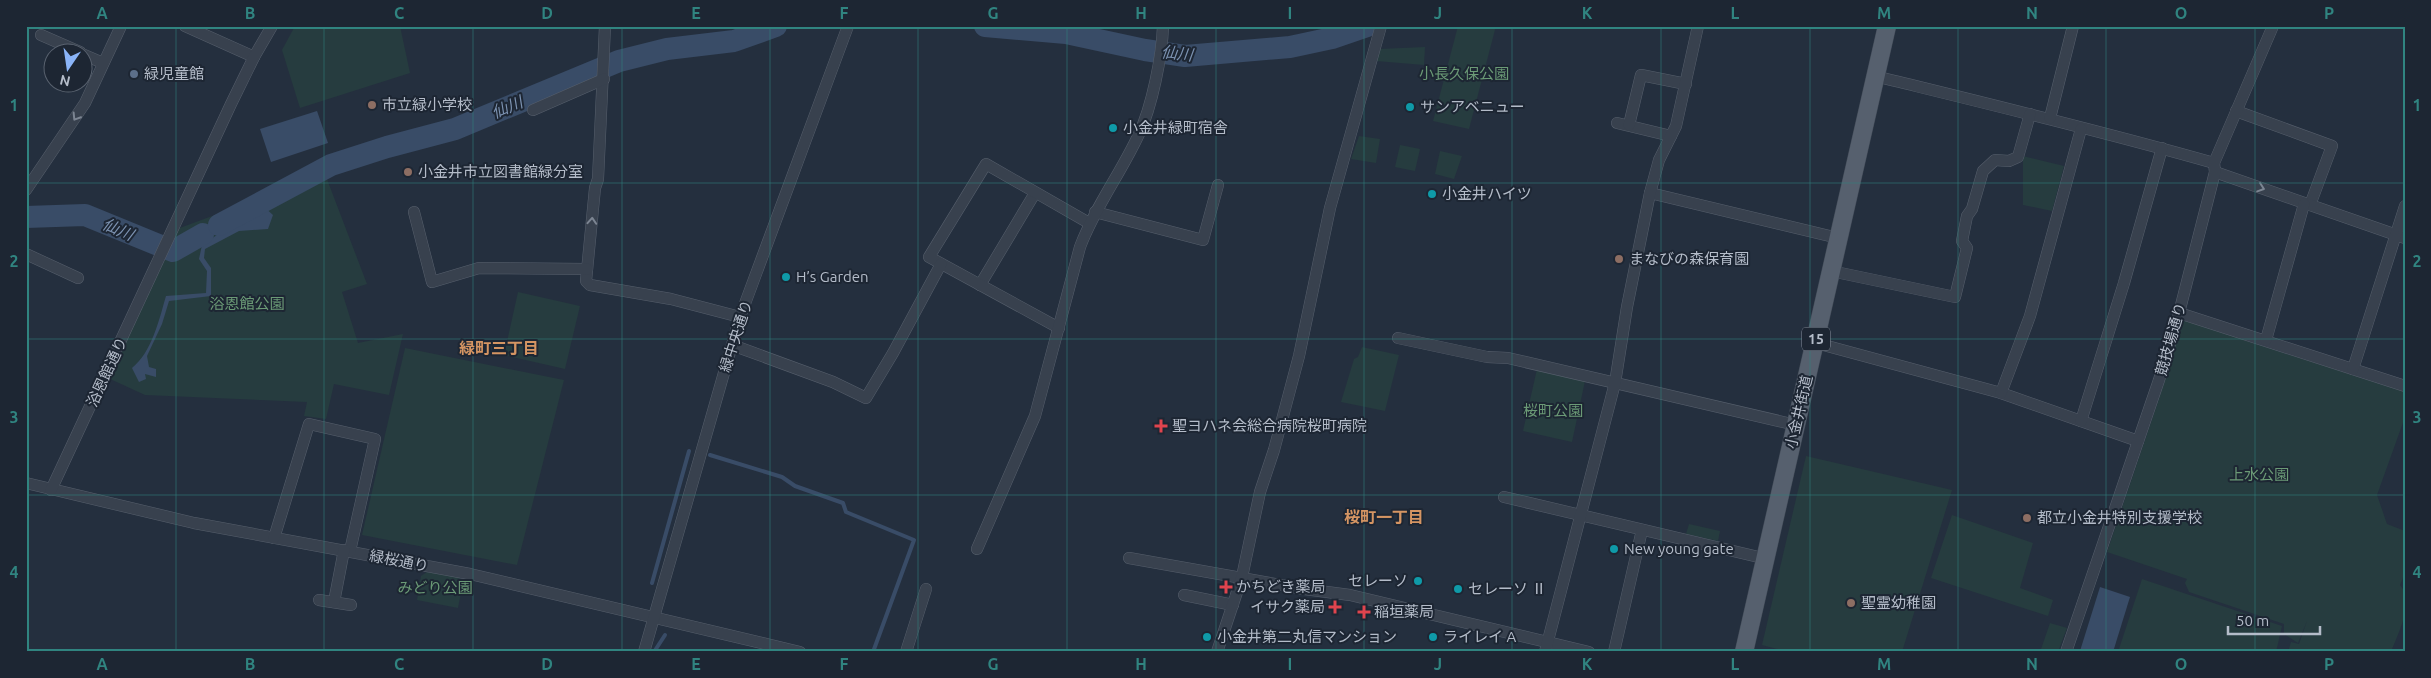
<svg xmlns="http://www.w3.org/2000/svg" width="2431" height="678" font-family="Ubuntu,'Noto Sans JP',sans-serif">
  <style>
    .green { fill: #263c3f }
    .water { fill: #394c67 }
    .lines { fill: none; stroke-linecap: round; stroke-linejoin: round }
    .stream { stroke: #394c67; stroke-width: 4 }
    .river { stroke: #394c67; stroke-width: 22 }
    .street-casing { stroke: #565f6c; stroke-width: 12 }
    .primary-casing { stroke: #414a57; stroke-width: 19 }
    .street { stroke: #38414e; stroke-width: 11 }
    .primary { stroke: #56606e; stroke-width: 18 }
    .oneway { stroke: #7c8592 }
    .grid { fill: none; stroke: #308480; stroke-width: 1; stroke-opacity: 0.55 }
    .service-dot { fill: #5c6f8a; stroke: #1d2633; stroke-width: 2 }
    .education-dot { fill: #8d6e63; stroke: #1d2633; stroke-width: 2 }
    .culture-dot { fill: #0f9aa8; stroke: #1d2633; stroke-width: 2 }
    .health-dot { fill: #e0444e; stroke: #1d2633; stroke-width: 2 }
    .labels { text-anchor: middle; stroke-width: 4; stroke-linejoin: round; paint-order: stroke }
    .shield { fill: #1d2633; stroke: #878f9c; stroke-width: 1 }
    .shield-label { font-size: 14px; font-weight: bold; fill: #b4bcc9 }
    .poi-label { font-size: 15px; fill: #b4bcc9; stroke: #1d2633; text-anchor: start }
    .park-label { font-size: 15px; fill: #6b9a76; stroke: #1d2633 }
    .street-label { font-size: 15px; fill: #b4bcc9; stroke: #1d2633 }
    .water-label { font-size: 16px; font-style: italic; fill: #7c92b1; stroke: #1d2633 }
    .neighbourhood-label { font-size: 16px; font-weight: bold; fill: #d59563; stroke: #1d2633 }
    .neatline { fill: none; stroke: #308480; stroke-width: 2 }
    .grid-label { font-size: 16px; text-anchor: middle; font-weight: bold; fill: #308480 }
  </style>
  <rect width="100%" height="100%" fill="#242f3e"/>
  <g class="green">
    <polygon points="295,26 400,26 410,73 300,108 282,50"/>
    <polygon points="1458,26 1496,26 1469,129 1433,121"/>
    <polygon points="1425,47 1424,65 1376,61 1379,49"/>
    <polygon points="1359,136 1380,139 1376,163 1351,159"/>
    <polygon points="1400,145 1420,149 1415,171 1395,167"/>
    <polygon points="1440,151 1462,156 1454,179 1435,174"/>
    <polygon points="2023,156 2064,166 2052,211 2023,205"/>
    <polygon points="325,174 367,284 342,292 358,343 403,334 389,395 334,384 326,419 304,416 307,402 145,395 108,378 177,229"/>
    <polygon points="518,292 580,306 565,369 504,355"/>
    <path d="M2182,320l223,72v25l-28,78 10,29 18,7v42l-5,12c15,18 -2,48 -9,67h-103l3,-10 8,2 8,-23 -9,22 -14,-9v-10l-95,-32 -4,-9 2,-4 -80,-27 52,-153z"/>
    <polygon points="1362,347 1399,355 1385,411 1341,402 1354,359 1358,357"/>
    <polygon points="405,348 564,380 517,565 362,535"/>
    <polygon points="1537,369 1585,381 1572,442 1523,431"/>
    <polygon points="1806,456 1952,490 1902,652 1788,652 1762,645"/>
    <polygon points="1952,515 2033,543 2020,588 2053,600 2048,616 1931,578"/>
    <polygon points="1689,524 1720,531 1718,541 1686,534"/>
    <polygon points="427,572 459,577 463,582 458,608 417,600 421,576"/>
    <polygon points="2142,579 2282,626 2276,652 2118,652"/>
    <polygon points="2050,623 2067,628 2058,652 2040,652"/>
  </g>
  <g class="water">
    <polygon points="317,111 328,143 271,162 260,129"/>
    <path d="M262,205l11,10 -5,14 -29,2 -34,18 -1,9 7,10v28l-42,5 -7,23 -15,32 2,11 7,2v8l-11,-3 1,5 -7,3 -7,-14c20,-16 27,-48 34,-72l40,-3 1,-22 -8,-12 3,-14z"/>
    <polygon points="2100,587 2130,597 2113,652 2084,652 2080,651"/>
  </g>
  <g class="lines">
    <g class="stream">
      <polyline points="710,455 782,477 795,486 843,503 846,512 914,540 873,652"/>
      <polyline points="652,583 689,451"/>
      <polyline points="654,652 665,635"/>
    </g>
    <g class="river">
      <polyline points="985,26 1066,33 1145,50 1185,56 1290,47 1332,38 1367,26"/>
      <polyline points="26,217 85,215 173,251 203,234"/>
      <polyline points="219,225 331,165 387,147 455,129 619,61 667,49 734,41 776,26"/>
    </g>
    <g class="street-casing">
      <g id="street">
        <polyline points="185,26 254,57"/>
        <polyline points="605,26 598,179 595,188 586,281 590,285 671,299 740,317"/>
        <polyline points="41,35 80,52"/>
        <polyline points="82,54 103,63"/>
        <path d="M1875,76c114,28 227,55 339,87"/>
        <polyline points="533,110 604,79"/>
        <polyline points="2236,111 2332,146 2310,205"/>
        <polyline points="2050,118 2073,26"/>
        <polyline points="1617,123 1671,136"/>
        <polyline points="1629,125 1641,75 1686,84"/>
        <polyline points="2215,172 2405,238"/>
        <polyline points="26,190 85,103 121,26"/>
        <polyline points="1650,193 1838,238"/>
        <polyline points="414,212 432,282 479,268 587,269"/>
        <polyline points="1095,212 1203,240 1218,185"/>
        <polyline points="26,254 78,278"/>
        <polyline points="1831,271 1955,297 1967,248 1962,241 1967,216 1972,209 1983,171 1995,160 2009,161 2018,157 2030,114"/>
        <polyline points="980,285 1035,193"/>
        <polyline points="2179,313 2405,386"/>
        <polyline points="1059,328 929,257 986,164 1089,223"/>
        <polyline points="1398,338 1487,357 1508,358 1796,425"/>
        <polyline points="2266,340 2304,204"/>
        <polyline points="1816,343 2001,393 2138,441"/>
        <polyline points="732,345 833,382 866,398 893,353 941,264"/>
        <polyline points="2353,369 2405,206"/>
        <polyline points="2001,393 2030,316 2081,129"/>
        <polyline points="2081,421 2124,283 2162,148"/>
        <polyline points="26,483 194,523 470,574 800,652"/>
        <polyline points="51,490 231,104 254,57 272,26"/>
        <polyline points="1504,497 1767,559"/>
        <polyline points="274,538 309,424 375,439 350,551"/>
        <path d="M977,549l58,-133 45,-169c15,-40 41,-74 59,-113 13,-28 23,-77 24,-108"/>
        <polyline points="1129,558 1304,589 1350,595 1589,652"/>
        <polyline points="1184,595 1233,605"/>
        <polyline points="319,600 351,605"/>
        <polyline points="334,602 344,550"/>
        <polyline points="644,652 740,317 848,26"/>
        <polyline points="906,652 926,589"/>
        <polyline points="1217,652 1242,577 1260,492 1274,450 1299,356 1330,208 1381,26"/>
        <polyline points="1545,652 1615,383 1627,307 1650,193 1659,160 1676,126 1698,26"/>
        <polyline points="1614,652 1642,530"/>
        <polyline points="2066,652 2159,380 2179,313 2215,172 2214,163 2273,26"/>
      </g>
    </g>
    <g class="primary-casing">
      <polyline id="primary" points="1744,652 1887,26"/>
    </g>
    <use href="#street" class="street"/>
    <use href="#primary" class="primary"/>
  </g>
  <defs><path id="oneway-chevron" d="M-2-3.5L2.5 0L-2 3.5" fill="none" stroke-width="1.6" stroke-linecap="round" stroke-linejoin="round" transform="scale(1.25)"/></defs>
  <g class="oneway">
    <use href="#oneway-chevron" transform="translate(76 117) rotate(122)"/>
    <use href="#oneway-chevron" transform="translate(2261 188) rotate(19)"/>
    <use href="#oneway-chevron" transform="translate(592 221) rotate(-86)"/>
  </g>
  <path class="grid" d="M176,26v626M324,26v626M473,26v626M622,26v626M770,26v626M918,26v626M1067,26v626M1216,26v626M1364,26v626M1512,26v626M1661,26v626M1810,26v626M1958,26v626M2106,26v626M2255,26v626M26,183h2379M26,339h2379M26,495h2379"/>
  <circle class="service-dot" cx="134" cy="74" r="5"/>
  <g class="education-dot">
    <circle cx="372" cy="105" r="5"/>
    <circle cx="408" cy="172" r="5"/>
    <circle cx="1619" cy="259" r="5"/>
    <circle cx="2027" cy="518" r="5"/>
    <circle cx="1851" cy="603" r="5"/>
  </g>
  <g class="culture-dot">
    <circle cx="1410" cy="107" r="5"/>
    <circle cx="1113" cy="128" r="5"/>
    <circle cx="1432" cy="194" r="5"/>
    <circle cx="786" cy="277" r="5"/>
    <circle cx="1614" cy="549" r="5"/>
    <circle cx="1418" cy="581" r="5"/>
    <circle cx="1458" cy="589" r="5"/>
    <circle cx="1207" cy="637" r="5"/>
    <circle cx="1433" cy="637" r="5"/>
  </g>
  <g class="health-dot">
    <path d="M1158.5 418.5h5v5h5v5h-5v5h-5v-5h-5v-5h5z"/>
    <path d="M1223.5 579.5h5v5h5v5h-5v5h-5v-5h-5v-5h5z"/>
    <path d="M1332.5 599.5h5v5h5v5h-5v5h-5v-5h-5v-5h5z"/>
    <path d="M1361.5 604.5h5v5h5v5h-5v5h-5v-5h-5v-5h5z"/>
  </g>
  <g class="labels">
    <rect class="shield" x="1802" y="327.5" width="28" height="23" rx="4"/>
    <g class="shield-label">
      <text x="1816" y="344">15</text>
    </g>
    <g class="poi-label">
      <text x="144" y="79">緑児童館</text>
      <text x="382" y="110">市立緑小学校</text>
      <text x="1420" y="112">サンアベニュー</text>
      <text x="1123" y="133">小金井緑町宿舎</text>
      <text x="418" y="177">小金井市立図書館緑分室</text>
      <text x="1442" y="199">小金井ハイツ</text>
      <text x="1629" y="264">まなびの森保育園</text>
      <text x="796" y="282">H’s Garden</text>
      <text x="1172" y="431">聖ヨハネ会総合病院桜町病院</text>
      <text x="2037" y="523">都立小金井特別支援学校</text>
      <text x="1624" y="554">New young gate</text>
      <text x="1408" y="586" text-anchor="end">セレーソ</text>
      <text x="1236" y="592">かちどき薬局</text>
      <text x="1468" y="594">セレーソ Ⅱ</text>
      <text x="1861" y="608">聖霊幼稚園</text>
      <text x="1325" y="612" text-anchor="end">イサク薬局</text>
      <text x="1374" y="617">稲垣薬局</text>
      <text x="1217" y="642">小金井第二丸信マンション</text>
      <text x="1443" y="642">ライレイ A</text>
    </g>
    <g class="park-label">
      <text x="1464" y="79">小長久保公園</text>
      <text x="247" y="309">浴恩館公園</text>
      <text x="1553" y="416">桜町公園</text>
      <text x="2259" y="480">上水公園</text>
      <text x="435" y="593">みどり公園</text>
    </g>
    <g class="street-label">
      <text transform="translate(736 336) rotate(-72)" y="5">緑中央通り</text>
      <text transform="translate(2171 339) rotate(-74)" y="5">競技場通り</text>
      <text transform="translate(107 372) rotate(-65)" y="5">浴恩館通り</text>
      <text transform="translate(1799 412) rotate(-77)" y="5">小金井街道</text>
      <text transform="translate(399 561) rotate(11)" y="5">緑桜通り</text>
    </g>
    <g class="water-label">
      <text transform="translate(1177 53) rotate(6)" y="6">仙川</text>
      <text transform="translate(507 107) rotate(-23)" y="6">仙川</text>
      <text transform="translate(118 229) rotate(23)" y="6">仙川</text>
    </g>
    <g class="neighbourhood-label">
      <text x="499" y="354">緑町三丁目</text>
      <text x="1384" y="523">桜町一丁目</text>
    </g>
  </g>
  <rect width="2431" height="678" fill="none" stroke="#1d2633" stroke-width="55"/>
  <g transform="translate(68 68) rotate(193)"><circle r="24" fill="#1d2633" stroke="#59626f"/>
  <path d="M0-4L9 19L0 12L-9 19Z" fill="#8ab4f8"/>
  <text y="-8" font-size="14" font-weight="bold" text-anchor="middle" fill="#b4bcc9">N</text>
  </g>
  <path d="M2228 626v8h92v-8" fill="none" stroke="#b4bcc9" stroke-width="2.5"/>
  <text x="2236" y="626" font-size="15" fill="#b4bcc9" stroke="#1d2633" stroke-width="4" paint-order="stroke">50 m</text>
  <rect x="28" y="28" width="2376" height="622" class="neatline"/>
  <g class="grid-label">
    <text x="102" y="19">A</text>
    <text x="250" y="19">B</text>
    <text x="399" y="19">C</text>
    <text x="547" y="19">D</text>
    <text x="696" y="19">E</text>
    <text x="844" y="19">F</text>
    <text x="993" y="19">G</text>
    <text x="1141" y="19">H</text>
    <text x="1290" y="19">I</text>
    <text x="1438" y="19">J</text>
    <text x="1587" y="19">K</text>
    <text x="1735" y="19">L</text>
    <text x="1884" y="19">M</text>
    <text x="2032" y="19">N</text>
    <text x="2181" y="19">O</text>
    <text x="2329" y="19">P</text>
    <text x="14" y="111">1</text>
    <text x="2417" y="111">1</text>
    <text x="14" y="267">2</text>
    <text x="2417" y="267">2</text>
    <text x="14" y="423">3</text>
    <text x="2417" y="423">3</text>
    <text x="14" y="578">4</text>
    <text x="2417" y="578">4</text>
    <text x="102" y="670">A</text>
    <text x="250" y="670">B</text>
    <text x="399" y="670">C</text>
    <text x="547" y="670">D</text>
    <text x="696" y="670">E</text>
    <text x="844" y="670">F</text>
    <text x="993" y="670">G</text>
    <text x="1141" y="670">H</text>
    <text x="1290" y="670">I</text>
    <text x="1438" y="670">J</text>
    <text x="1587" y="670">K</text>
    <text x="1735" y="670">L</text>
    <text x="1884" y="670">M</text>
    <text x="2032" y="670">N</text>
    <text x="2181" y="670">O</text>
    <text x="2329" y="670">P</text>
  </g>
</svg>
